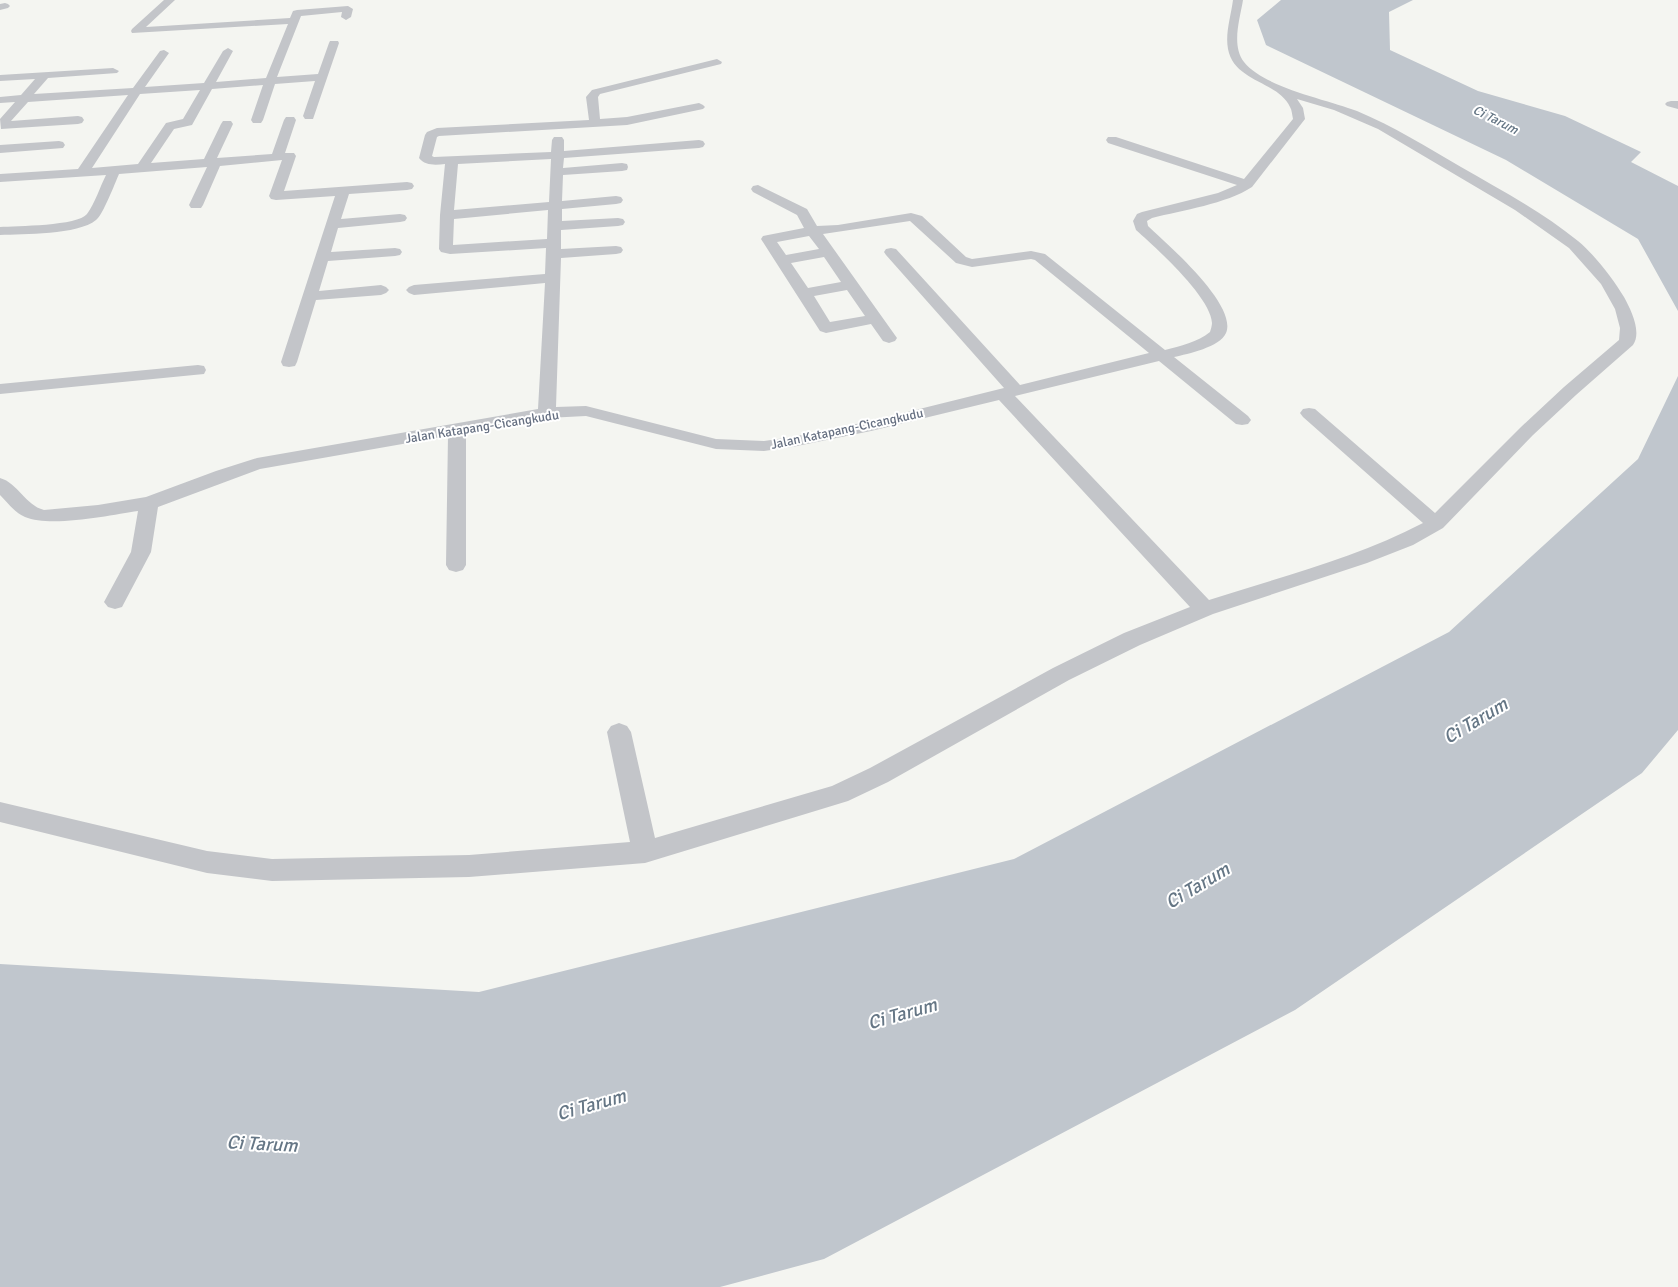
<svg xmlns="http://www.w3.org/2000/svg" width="1678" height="1287" font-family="Signika,sans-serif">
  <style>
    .water { fill: #c0c6cd }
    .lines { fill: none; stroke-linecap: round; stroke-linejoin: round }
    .minor { fill: #c3c5c9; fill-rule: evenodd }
    .labels { text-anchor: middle; stroke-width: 4; stroke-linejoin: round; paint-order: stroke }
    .far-water-label { font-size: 13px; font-style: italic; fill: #657685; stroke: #fff }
    .far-street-label { font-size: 13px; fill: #656f81; stroke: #fff }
    .near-water-label { font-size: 19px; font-style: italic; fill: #657685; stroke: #fff }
  </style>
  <rect width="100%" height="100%" fill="#f4f5f1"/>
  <g class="water">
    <polygon points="1281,0 1413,0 1389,12 1390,50 1478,91 1565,116 1641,152 1631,162 1678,186 1678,311 1638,239 1506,160 1266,45 1257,20"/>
    <polygon points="1678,376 1678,730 1642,773 1295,1010 824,1259 720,1287 0,1287 0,964 479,992 1014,859 1449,632 1638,459"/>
  </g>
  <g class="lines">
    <g class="minor">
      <path d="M164,0h11l-29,27 144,-9 3,-7 4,-1 51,-4 5,3 -2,8 -5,3 -5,-3 1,-5 -41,4 -24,61 41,-3 11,-31 1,-2h8l1,2 -26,76h-8l-2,-3 12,-35 -40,3 -12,36 -2,3h-8l-2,-3 12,-35 -51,4 -20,36 -18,4 -23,34 53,-4 17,-35 2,-3h8l2,3 -16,34 55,-4 12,-34 2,-3h8l2,3 -11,33h9l2,3 -12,35 123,-9 5,1 2,3 -2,3 -5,1 -58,4 -8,25 59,-5 5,1 2,3 -2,3 -5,1 -62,6 -7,24 64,-4 5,1 2,3 -2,3 -5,1 -67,5 -9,30 62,-6 5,2 3,3 -3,3 -5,2 -65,5 -19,62 -2,4 -6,1 -6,-1 -2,-4 54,-166 -59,4 -5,-1 -2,-3 13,-36 -62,6 -17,39 -2,3h-10l-2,-3 18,-38 -88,7c-4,9 -16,41 -23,46 -18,15 -73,14 -96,15v-8c16,-1 78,-1 87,-13 8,-11 13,-27 19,-39l-106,7v-8l78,-5 50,-74 -100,7 -17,19 67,-5 4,1 2,3 -2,3 -4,1 -77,5 -1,-10 15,-17 -15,1v-6l21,-2 14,-16 -35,2v-6l113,-7 6,3 -2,2 -69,5 -14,16 99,-6 27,-37 4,-1 5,3 -24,34 59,-4 19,-32 5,-3 5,3 -17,31 50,-4 22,-54 -156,9 -1,-2 1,-2zM200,90l-17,29 -17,4 -28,41 -46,4 48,-74z"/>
      <path d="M1233,0h10c-3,19 -12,45 1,62 21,26 82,37 113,49 36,15 70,36 104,56 40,23 81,45 117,74 17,14 35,38 46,56 7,13 18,35 9,48l-57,50 -43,40 -90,93 -30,17 -46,18 -154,51 -73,31 -71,35 -181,102 -40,19 -203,62 -176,14 -197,4 -65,-8 -207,-51v-20l207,49 65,8 197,-4 161,-13 -23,-110 4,-6 8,-3 8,3 4,6 24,106 177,-52 38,-18 183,-100 71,-35 66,-26 -191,-207 -128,31 -79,16 -28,4 -48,-2 -130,-33 -39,2 -81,15v132l-3,5 -7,2 -7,-2 -3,-5 2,-129 -188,33 -102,38 -7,45 -29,55 -7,2 -7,-2 -4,-5 27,-50 7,-41c-28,4 -87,17 -113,6 -10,-4 -18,-15 -25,-22v-17c18,5 25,27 44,32l54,-5 48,-8 70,-26 41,-13 281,-49 7,-126 -131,12 -5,-2 -3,-3 3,-3 5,-2 131,-11 1,-26 -96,6 -9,-2 -2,-3 1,-34 5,-51c-9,1 -20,2 -26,-6l6,-23 2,-3 10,-4 152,-8 -3,-23 6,-7 125,-31 5,3 -1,2 -121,30 -2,3 2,22 27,-2 72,-14 4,2 2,2 -2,2 -76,16 -188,11 -2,1 -5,19 2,1 117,-5 1,-12 2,-3h8l2,3v11l135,-11 4,1 2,3 -2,3 -4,1 -135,10 -1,10 59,-5 5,1 1,3 -1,3 -5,1 -59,4 -1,26 54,-5 5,1 2,3 -2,3 -5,1 -54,5v12l56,-3 5,1 2,3 -2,3 -5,1 -57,4v19l55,-3 5,1 2,3 -2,3 -5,1 -55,4 -5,149 30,-1 130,33 48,2 28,-4 79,-16 133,-33 -118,-133 -2,-3 2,-3 5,-1 5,1 124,136 129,-32 -114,-93 -4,-1 -59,8 -16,-4 -46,-42 -87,13 74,104 -2,3 -6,2 -6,-2 -12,-17 -45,9 -6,-2 -59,-92 2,-3 5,-1 36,-7 -7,-13 -44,-23 -2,-3 2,-3 5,-1 49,24 10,17 21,-1 73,-12 11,3 44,41 6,2 59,-8 14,3 120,96c15,-4 33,-8 45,-18 1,-3 2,-7 2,-9 -1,-26 -57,-76 -76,-93l-3,-9 4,-7 5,-2 76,-19 19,-8 -129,-42 -2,-3 2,-3h8l128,42 49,-60c-1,-4 -1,-9 -3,-12 -12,-26 -56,-25 -62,-58 -3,-16 3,-33 5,-49zM1297,99l37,11 44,19 137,81 54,38 32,36 14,25 5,19 -1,12 -55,47 -43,40 -86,86 -120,-104 -6,-1 -6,1 -3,4 3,4 120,106c-67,35 -143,54 -214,77l-194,-204 144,-35 77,63 6,1 6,-1 3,-4 -3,-4 -74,-59c14,-3 46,-10 52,-24 12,-28 -59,-89 -78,-107l-1,-5 5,-3c31,-8 74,-14 100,-31l53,-68 -2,-11zM551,159l-2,43 -95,8 4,-46zM548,210l-1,29 -94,6 1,-26zM809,236l10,13 -33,6 -9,-13zM824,257l17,25 -33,6 -17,-25zM847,290l18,26 -35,6 -16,-26z"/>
      <polygon points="5,3 8,4 10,6 8,8 0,10 0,4"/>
      <polygon points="1671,101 1678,101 1678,109 1667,106 1665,104 1667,102"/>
      <polygon points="59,141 63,142 65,145 63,148 0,153 0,145"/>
      <polygon points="198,365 204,366 206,370 204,374 0,394 0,384"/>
    </g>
  </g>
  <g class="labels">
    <g class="far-water-label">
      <text transform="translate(1496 119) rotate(27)" y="5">Ci Tarum</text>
    </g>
    <g class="far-street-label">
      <text transform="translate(482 426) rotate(-9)" y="5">Jalan Katapang-Cicangkudu</text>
      <text transform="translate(847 428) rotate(-12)" y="5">Jalan Katapang-Cicangkudu</text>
    </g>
    <g class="near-water-label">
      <text transform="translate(1475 720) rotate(-31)" y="7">Ci Tarum</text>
      <text transform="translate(1197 885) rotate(-31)" y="7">Ci Tarum</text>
      <text transform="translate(902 1013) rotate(-16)" y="7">Ci Tarum</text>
      <text transform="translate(591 1104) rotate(-16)" y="7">Ci Tarum</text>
      <text transform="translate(262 1143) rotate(3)" y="7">Ci Tarum</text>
    </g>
  </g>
</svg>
